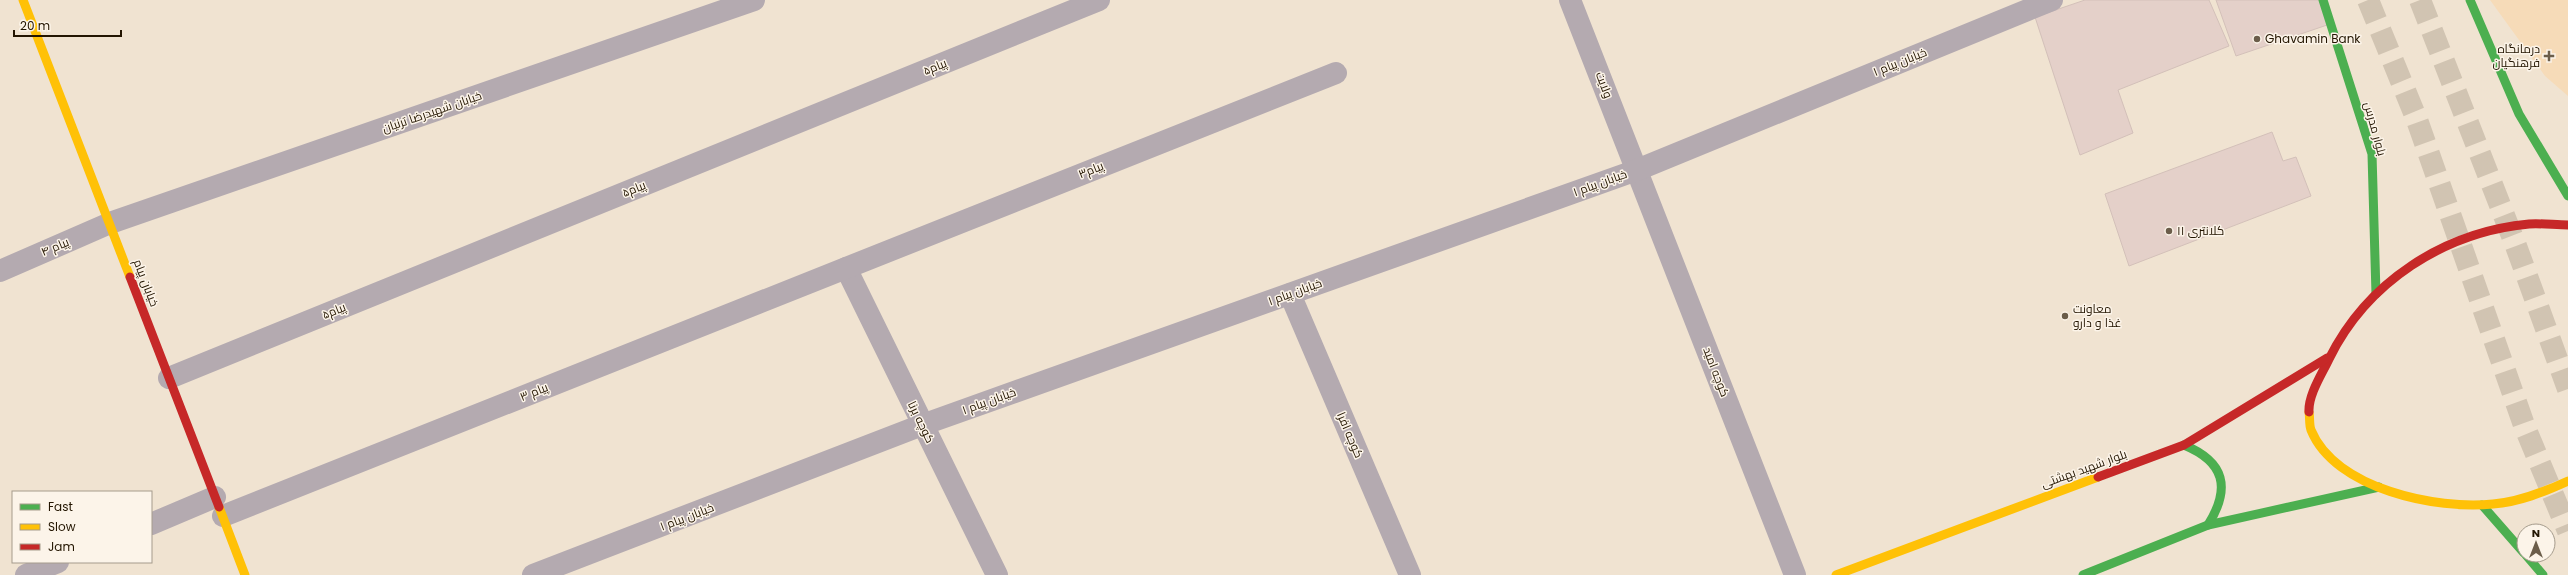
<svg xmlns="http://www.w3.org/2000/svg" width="2568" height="575" font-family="Poppins,Cairo,sans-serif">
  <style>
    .built { fill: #f6dbb8 }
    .building { fill: #e4d0c9; stroke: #d3c0b9 }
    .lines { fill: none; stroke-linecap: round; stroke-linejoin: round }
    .secondary-tunnel { stroke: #d1c4b2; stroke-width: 22; stroke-dasharray: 22 11; stroke-linecap: butt }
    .street { stroke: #b4aab0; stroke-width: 22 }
    .fast { stroke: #4caf50; stroke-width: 9 }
    .slow { stroke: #ffc107; stroke-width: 9 }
    .jam { stroke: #c62828; stroke-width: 9 }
    .poi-dot { fill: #6b5d4a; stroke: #fcf4e9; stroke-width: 1.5 }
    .labels { text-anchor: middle; stroke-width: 3; stroke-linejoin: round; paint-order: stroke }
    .poi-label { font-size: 12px; fill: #231501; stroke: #fcf4e9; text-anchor: start }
    .street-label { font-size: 12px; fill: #231501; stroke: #fcf4e9 }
  </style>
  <rect width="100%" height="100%" fill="#f0e3d1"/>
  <polygon class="built" points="2490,0 2568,0 2568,96 2545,76"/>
  <g class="building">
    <polygon points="2085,0 2209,0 2229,46 2118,90 2133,133 2080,155 2035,17"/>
    <polygon points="2216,0 2324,0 2333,23 2236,56"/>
    <polygon points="2272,132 2283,161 2296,157 2311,196 2129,266 2105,194"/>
  </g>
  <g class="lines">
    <g class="secondary-tunnel">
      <polyline points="2368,0 2417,120 2524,425 2568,531"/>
      <polyline points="2420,0 2516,246 2568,389"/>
    </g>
    <g class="street">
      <polyline points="1570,0 1795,575"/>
      <polyline points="846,268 997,575"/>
      <polyline points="0,271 110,223 754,0"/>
      <polyline points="1290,294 1410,575"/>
      <polyline points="169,378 1099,0"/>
      <polyline points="223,516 1336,73"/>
      <polyline points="151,524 215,497"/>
      <polyline points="26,575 58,562"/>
      <polyline points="533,575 922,425 1637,170 2052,0"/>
    </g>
    <g class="fast">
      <polyline points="2323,0 2372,154 2376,294"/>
      <polyline points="2470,0 2519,114 2568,196"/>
      <path d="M2184,445c41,17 47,43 24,80"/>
      <polyline points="2482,505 2524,553"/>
      <polyline points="2526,555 2543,575"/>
      <polyline points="2083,575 2208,525 2379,487"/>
    </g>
    <g class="slow">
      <polyline points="23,0 130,277"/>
      <path d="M2309,412c1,6 0,13 2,18 24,59 126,80 182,74 26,-2 51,-12 75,-23"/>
      <polyline points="219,507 245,575"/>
      <polyline points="1836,575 2098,477"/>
    </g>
    <g class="jam">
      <polyline points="130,277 219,507"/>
      <path d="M2309,412c-1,-17 13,-38 20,-53 38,-77 115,-127 200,-135 12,-1 26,1 39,1"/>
      <polyline points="2098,477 2184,445 2327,358"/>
    </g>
  </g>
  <g class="poi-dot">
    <circle cx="2257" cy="39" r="4"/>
    <path d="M2547 50h4v4h4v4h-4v4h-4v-4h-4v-4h4z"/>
    <circle cx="2169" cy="231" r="4"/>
    <circle cx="2065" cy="316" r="4"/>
  </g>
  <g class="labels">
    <g class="poi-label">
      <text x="2265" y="43">Ghavamin Bank</text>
      <text x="2540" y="53" text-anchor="end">درمانگاه<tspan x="2540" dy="14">فرهنگیان</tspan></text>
      <text x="2177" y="235">کلانتری ۱۱</text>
      <text x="2073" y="313">معاونت<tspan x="2073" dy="14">غذا و دارو</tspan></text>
    </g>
    <g class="street-label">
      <text transform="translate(1900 62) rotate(-22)" y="4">خیابان پیام ۱</text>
      <text transform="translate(935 67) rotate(-22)" y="4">پیام۵</text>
      <text transform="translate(1604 85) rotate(69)" y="4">ولایت</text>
      <text transform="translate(432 112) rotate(-19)" y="4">خیابان شهیدرضا ترنیان</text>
      <text transform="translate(2375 129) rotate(75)" y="4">بلوار مدرس</text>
      <text transform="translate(1091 170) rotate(-22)" y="4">پیام۳</text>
      <text transform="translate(1600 183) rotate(-20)" y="4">خیابان پیام ۱</text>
      <text transform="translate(634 189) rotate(-22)" y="4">پیام۵</text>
      <text transform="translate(55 247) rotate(-23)" y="4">پیام ۴</text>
      <text transform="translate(146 283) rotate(69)" y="4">خیابان پیام</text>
      <text transform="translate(1295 292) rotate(-20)" y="4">خیابان پیام ۱</text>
      <text transform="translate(334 311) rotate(-22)" y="4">پیام۵</text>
      <text transform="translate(1716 372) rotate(69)" y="4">کوچه امید</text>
      <text transform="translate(534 392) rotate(-22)" y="4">پیام ۳</text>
      <text transform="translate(989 401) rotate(-20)" y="4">خیابان پیام ۱</text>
      <text transform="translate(921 422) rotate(64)" y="4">کوچه برنا</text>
      <text transform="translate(1350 435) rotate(67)" y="4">کوچه افرا</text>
      <text transform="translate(2084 469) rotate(-20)" y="4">بلوار شهید بهشتی</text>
      <text transform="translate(687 517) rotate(-21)" y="4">خیابان پیام ۱</text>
    </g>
  </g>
  <rect x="12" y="491" width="140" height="72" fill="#fcf4e9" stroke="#a59b8c"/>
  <rect x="20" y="504" width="20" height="6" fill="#4caf50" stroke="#a59b8c"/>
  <text x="48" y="511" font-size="12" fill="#231501">Fast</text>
  <rect x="20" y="524" width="20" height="6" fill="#ffc107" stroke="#a59b8c"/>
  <text x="48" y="531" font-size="12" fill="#231501">Slow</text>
  <rect x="20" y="544" width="20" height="6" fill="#c62828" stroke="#a59b8c"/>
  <text x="48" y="551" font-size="12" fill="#231501">Jam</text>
  <g transform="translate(2536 543)"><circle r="19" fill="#fcf4e9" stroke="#a59b8c"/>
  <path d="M0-3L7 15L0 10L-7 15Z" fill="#6b5d4a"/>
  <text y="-6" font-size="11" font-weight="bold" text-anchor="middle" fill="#231501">N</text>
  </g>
  <path d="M14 30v6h107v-6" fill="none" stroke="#231501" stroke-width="2"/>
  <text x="20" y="30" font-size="12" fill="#231501" stroke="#fcf4e9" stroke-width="3" paint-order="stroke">20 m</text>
</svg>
